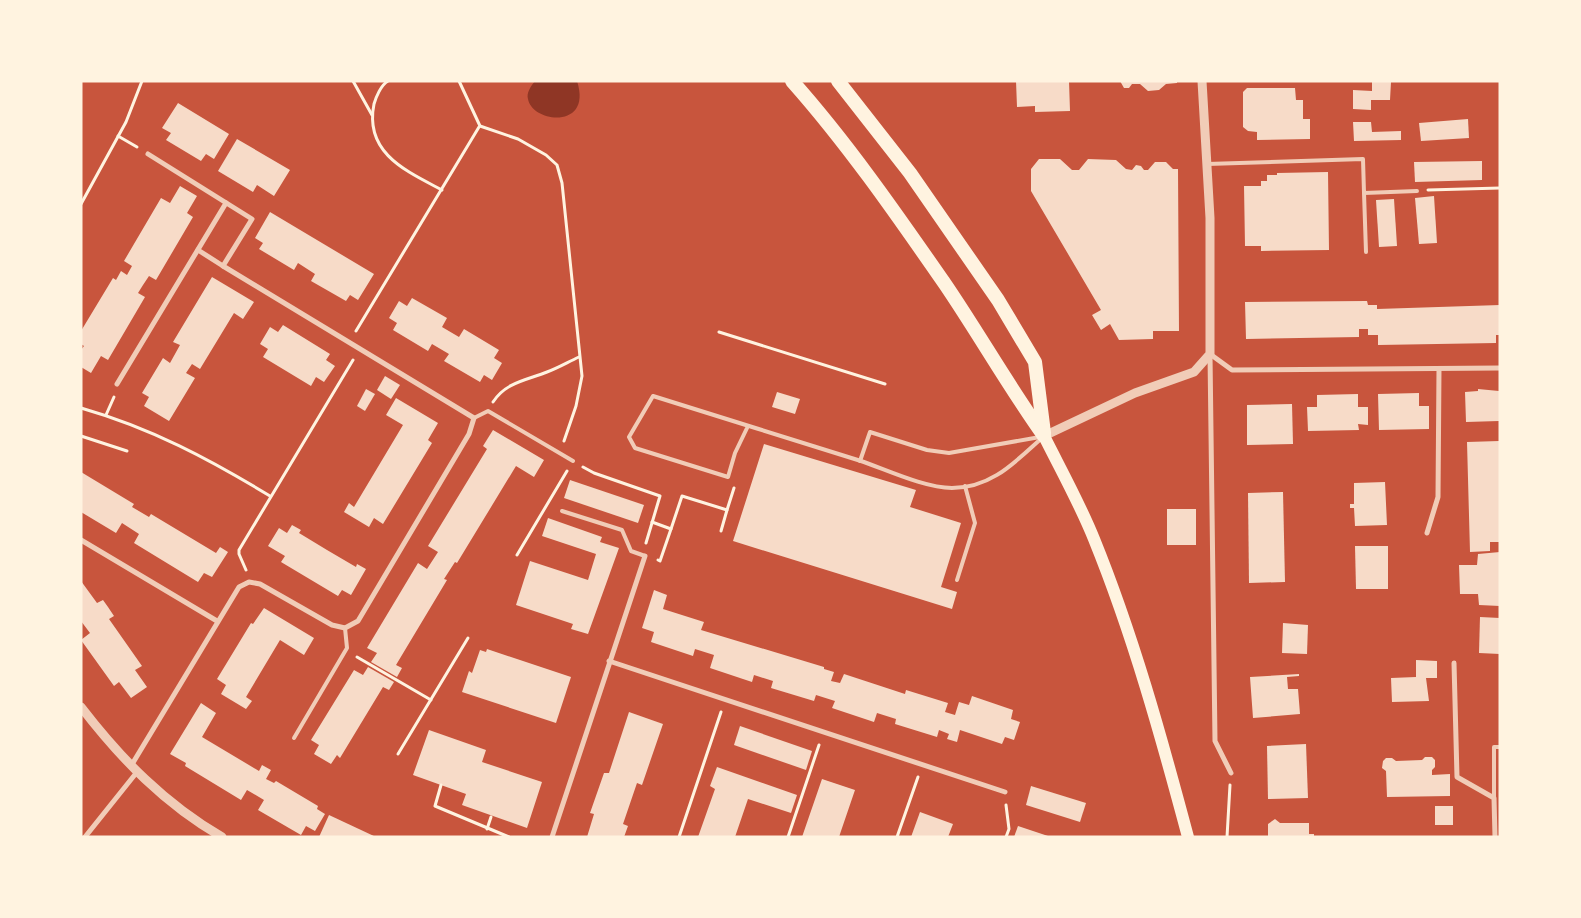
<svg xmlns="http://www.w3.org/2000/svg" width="1581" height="918" font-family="Quicksand,sans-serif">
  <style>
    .water { fill: #8f3625 }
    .building { fill: #f7dbc8 }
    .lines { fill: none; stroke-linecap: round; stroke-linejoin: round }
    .path { stroke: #fff3e0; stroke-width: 3 }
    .service { stroke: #f1ccb7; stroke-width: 4 }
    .minor { stroke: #f1ccb7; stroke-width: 5 }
    .tertiary { stroke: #f1ccb7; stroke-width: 9 }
    .primary { stroke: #fff3e0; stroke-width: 12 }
    .trunk { stroke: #fff3e0; stroke-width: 14 }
  </style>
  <rect width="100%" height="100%" fill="#c8553d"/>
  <path class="water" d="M535,81h42c16,49 -45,42 -49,18 -2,-6 3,-13 7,-18z"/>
  <g class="building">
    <polygon points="1016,81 1069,81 1070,111 1035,112 1035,106 1017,107"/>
    <polygon points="1120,81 1177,81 1177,83 1166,84 1159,90 1148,91 1140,84 1132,84 1129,88 1124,88"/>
    <polygon points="1372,82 1391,82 1390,100 1371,100 1371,110 1353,109 1353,90 1372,91"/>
    <polygon points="1247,88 1295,88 1296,100 1303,100 1303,119 1310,119 1310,139 1257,140 1257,132 1248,131 1243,127 1243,92"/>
    <polygon points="178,103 229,134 214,159 206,154 201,161 166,140 171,133 162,128"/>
    <polygon points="1468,119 1469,138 1421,141 1419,123"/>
    <polygon points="1353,122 1371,122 1372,132 1401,131 1401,140 1354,141"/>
    <polygon points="237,139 290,170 274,196 257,185 253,192 218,171"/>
    <polygon points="1039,159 1060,159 1072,170 1079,170 1088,159 1116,160 1126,169 1132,170 1136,165 1141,166 1144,170 1148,170 1155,162 1166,162 1173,169 1178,169 1179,331 1153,331 1153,339 1119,340 1110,324 1101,330 1092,315 1101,310 1031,191 1031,169"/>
    <polygon points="1482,161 1482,180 1415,182 1414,162"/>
    <polygon points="1328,172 1329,250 1261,251 1261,246 1245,246 1244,186 1261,186 1261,181 1267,181 1267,175 1277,175 1277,173"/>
    <polygon points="180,186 197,196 187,213 193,217 156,280 149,276 143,285 138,293 145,297 108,360 101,356 91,373 81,367 81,350 84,346 81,344 81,331 113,278 116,280 121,271 127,275 132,266 124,261 161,198 170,203"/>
    <polygon points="1434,196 1437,243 1419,244 1415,198"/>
    <polygon points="1394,199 1397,246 1379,247 1376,200"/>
    <polygon points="270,212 374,274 358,300 350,295 346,301 311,281 315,274 298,263 294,270 259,249 263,243 255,238"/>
    <polygon points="212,277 254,302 243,319 234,313 200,369 192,364 186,373 195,378 169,421 144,406 149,397 142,393 163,358 170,363 180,345 173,342"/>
    <polygon points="412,298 447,318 442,327 459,337 464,329 499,350 494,358 502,363 492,380 484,375 480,382 444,361 449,354 432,344 428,351 393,330 397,323 389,318 399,301 407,306"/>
    <polygon points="1367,301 1368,305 1377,305 1377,309 1500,305 1500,335 1496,335 1496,343 1378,345 1378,335 1368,335 1368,329 1359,329 1359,337 1246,339 1245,302"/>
    <polygon points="283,325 330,354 326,360 335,366 324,382 316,377 311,386 263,357 268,349 260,344 270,327 278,332"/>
    <polygon points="385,376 400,385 391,399 377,390"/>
    <polygon points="366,389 375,394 365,411 357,406"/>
    <polygon points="1478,389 1499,391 1499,421 1466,422 1465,392 1478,391"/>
    <polygon points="777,392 800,399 795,414 772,407"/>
    <polygon points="1419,393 1419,406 1429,406 1429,429 1379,430 1378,394"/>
    <polygon points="1358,394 1358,407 1368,407 1368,425 1358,424 1359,430 1308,431 1307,407 1317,407 1317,395"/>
    <polygon points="396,398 438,423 428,440 432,443 383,524 374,518 369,527 344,512 349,503 354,507 403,425 386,415"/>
    <polygon points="1292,404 1293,444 1247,445 1247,405"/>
    <polygon points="493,430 544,460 534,477 516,466 457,563 455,562 444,579 447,580 396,665 402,668 397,677 371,662 377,653 367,648 418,563 427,569 438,552 428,546 487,449 483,446"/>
    <polygon points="1499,441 1500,542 1490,542 1490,551 1470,552 1467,442"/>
    <polygon points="764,444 916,490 910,507 961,523 941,587 957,592 952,609 733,541"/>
    <polygon points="81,472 134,504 132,507 149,517 151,514 216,553 220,547 228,552 212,577 204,573 198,582 134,543 139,534 122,523 116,533 81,512"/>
    <polygon points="570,480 644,505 638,523 564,498"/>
    <polygon points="1385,482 1387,525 1355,526 1354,508 1350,508 1350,504 1354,504 1354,483"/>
    <polygon points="1283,492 1285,582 1249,583 1248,493"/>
    <rect x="1167" y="509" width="29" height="36"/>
    <polygon points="548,518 602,537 600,542 619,548 588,634 571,629 573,624 516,605 530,561 588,580 596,554 542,536"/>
    <polygon points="292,525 301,530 299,533 327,550 356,567 357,564 366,569 351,595 342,590 338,596 281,562 285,556 268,546 279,528 287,533"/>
    <polygon points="1355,546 1388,546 1388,589 1356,589"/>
    <polygon points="1500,552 1500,606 1479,605 1478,594 1460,594 1459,565 1477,565 1478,554"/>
    <polygon points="81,581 97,603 103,600 108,607 114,616 109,619 142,666 135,670 147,687 131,698 119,682 114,686 81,640 90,633 81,621"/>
    <polygon points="654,590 667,595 663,609 704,622 701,630 824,667 824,669 834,672 831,681 840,683 844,674 905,694 906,690 948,703 945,712 955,715 959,702 969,705 972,696 1013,710 1011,719 1020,722 1014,740 1005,737 1002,744 960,730 957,742 947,739 949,734 939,730 937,737 895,724 896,719 877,713 874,722 832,708 835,701 816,695 814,701 771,688 773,681 754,675 752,682 710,668 714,655 695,649 693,656 651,642 654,632 642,628"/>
    <polygon points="264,608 314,638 304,655 280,640 246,697 252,701 246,709 221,694 226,685 217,679 251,623 253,624"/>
    <polygon points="1480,617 1500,618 1500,654 1479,653"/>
    <polygon points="1283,623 1308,625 1307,654 1282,653"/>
    <polygon points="487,649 571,677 556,723 462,692 469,671 472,673 480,650 486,652"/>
    <polygon points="1416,660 1437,661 1437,678 1426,678 1429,701 1392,702 1391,678 1416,677"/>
    <polygon points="368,667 394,682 389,690 383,687 340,758 337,755 331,764 314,754 319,745 311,740 354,670 363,675"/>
    <polygon points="1299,674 1299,676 1287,677 1288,689 1298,689 1300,714 1253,718 1250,677"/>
    <polygon points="201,703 216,713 202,737 259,771 262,765 271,770 266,779 274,783 276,781 318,806 317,809 325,814 315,831 306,826 301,835 258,810 264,800 247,790 241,800 185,766 186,763 170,754"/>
    <polygon points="629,712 663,724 642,785 637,783 623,824 628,826 624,837 587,837 594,814 590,813 604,773 609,773"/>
    <polygon points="740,726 812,751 806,770 734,745"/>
    <polygon points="429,730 486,750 482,762 542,782 527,828 462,805 466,794 413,775"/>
    <polygon points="1306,744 1308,798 1268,799 1267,746"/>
    <polygon points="1425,757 1432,757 1435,760 1435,767 1432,770 1432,775 1450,774 1450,796 1387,797 1386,771 1382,768 1383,761 1386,758 1392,758 1396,761 1422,760"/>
    <polygon points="717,767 797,795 791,813 748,799 735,837 698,837 715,789 710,786"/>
    <polygon points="822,779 855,790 841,831 839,837 802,837"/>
    <polygon points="1031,786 1086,803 1080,822 1026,805"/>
    <rect x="1435" y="806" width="18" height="19"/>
    <polygon points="920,812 953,824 948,837 911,837"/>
    <polygon points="329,815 376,837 319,837"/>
    <polygon points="1275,819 1280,823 1309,823 1309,834 1314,834 1314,837 1268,837 1268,824"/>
    <polygon points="1018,826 1048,836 1048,837 1014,837"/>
  </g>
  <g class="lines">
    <g class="path">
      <polyline points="353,81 372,115"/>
      <path d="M388,81c-7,4 -12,16 -14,23 -10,49 32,67 68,86"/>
      <polyline points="459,81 480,126 518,139 546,155 557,165 562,183 582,376 576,406 564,441"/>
      <polyline points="118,136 137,147"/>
      <polyline points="1428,190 1500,188"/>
      <polyline points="81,204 126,122 142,81"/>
      <polyline points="356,331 479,127"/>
      <polyline points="719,332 885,384"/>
      <path d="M493,402c13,-20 34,-22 54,-30 11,-4 21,-10 32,-15"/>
      <path d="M81,408c70,20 128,51 189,88"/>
      <polyline points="106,415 114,397"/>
      <polyline points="81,436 127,451"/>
      <polyline points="583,467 594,473 660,496 646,543"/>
      <polyline points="652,522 671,529 682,496 727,510 734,488"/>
      <polyline points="721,531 727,510"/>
      <polyline points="517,555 567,471"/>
      <polyline points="658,560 660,561 671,529"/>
      <polyline points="246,570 239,554 239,550 353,360"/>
      <polyline points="357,657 431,700"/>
      <polyline points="398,754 468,638"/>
      <polyline points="441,785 435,806 509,837"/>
      <polyline points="487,829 491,817"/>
      <polyline points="679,837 721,712"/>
      <polyline points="788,837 819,745"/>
      <polyline points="897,837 918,777"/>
      <polyline points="1006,837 1009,829 1006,805"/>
      <polyline points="1227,837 1230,785"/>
    </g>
    <g class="service">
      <polyline points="1207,164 1363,159 1364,193 1417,191"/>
      <polyline points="1364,193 1366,252"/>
      <polyline points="474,418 488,411 573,461"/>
      <path d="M748,426l-13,27 -7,24 -93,-29 -6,-11 24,-41c69,22 139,43 208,65 26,9 64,27 91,27 40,0 64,-27 91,-51"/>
      <polyline points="860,461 870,432 927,450 949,453 1040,437"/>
      <polyline points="562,511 622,530 631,551 645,556"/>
      <polyline points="957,580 975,523 965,486"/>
      <polyline points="294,738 347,648 345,628"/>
      <polyline points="1494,798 1494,747 1500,747"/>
    </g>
    <g class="minor">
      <polyline points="198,250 223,266"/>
      <polyline points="1210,354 1232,370 1500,368"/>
      <polyline points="1210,355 1215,741 1231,773"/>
      <polyline points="117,384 226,203"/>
      <polyline points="1427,533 1438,497 1439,369"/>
      <polyline points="81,540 217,621"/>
      <polyline points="609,661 1005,792"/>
      <polyline points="1454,663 1457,777 1494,798 1495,837"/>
      <polyline points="131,766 239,587 249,582 260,584 332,625 345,628 358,621 469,434 474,418 223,266 252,219 148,154"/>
      <polyline points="85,837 137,772"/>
      <polyline points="552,837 645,556"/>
    </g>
    <g class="tertiary">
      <polyline points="1044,436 1135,393 1194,372 1210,354 1210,218 1202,81"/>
      <path d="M81,707c40,52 84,97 141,130"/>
    </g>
    <path class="primary" d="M1044,436c17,34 36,68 50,103 39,96 67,197 94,298"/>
    <g class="trunk">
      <path d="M792,81c56,63 105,134 153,203 34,50 64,103 99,152"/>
      <polyline points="838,81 910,173 998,300 1035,362 1044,433"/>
    </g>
  </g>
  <rect width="1581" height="918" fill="none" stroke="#fff3e0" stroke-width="165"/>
</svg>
